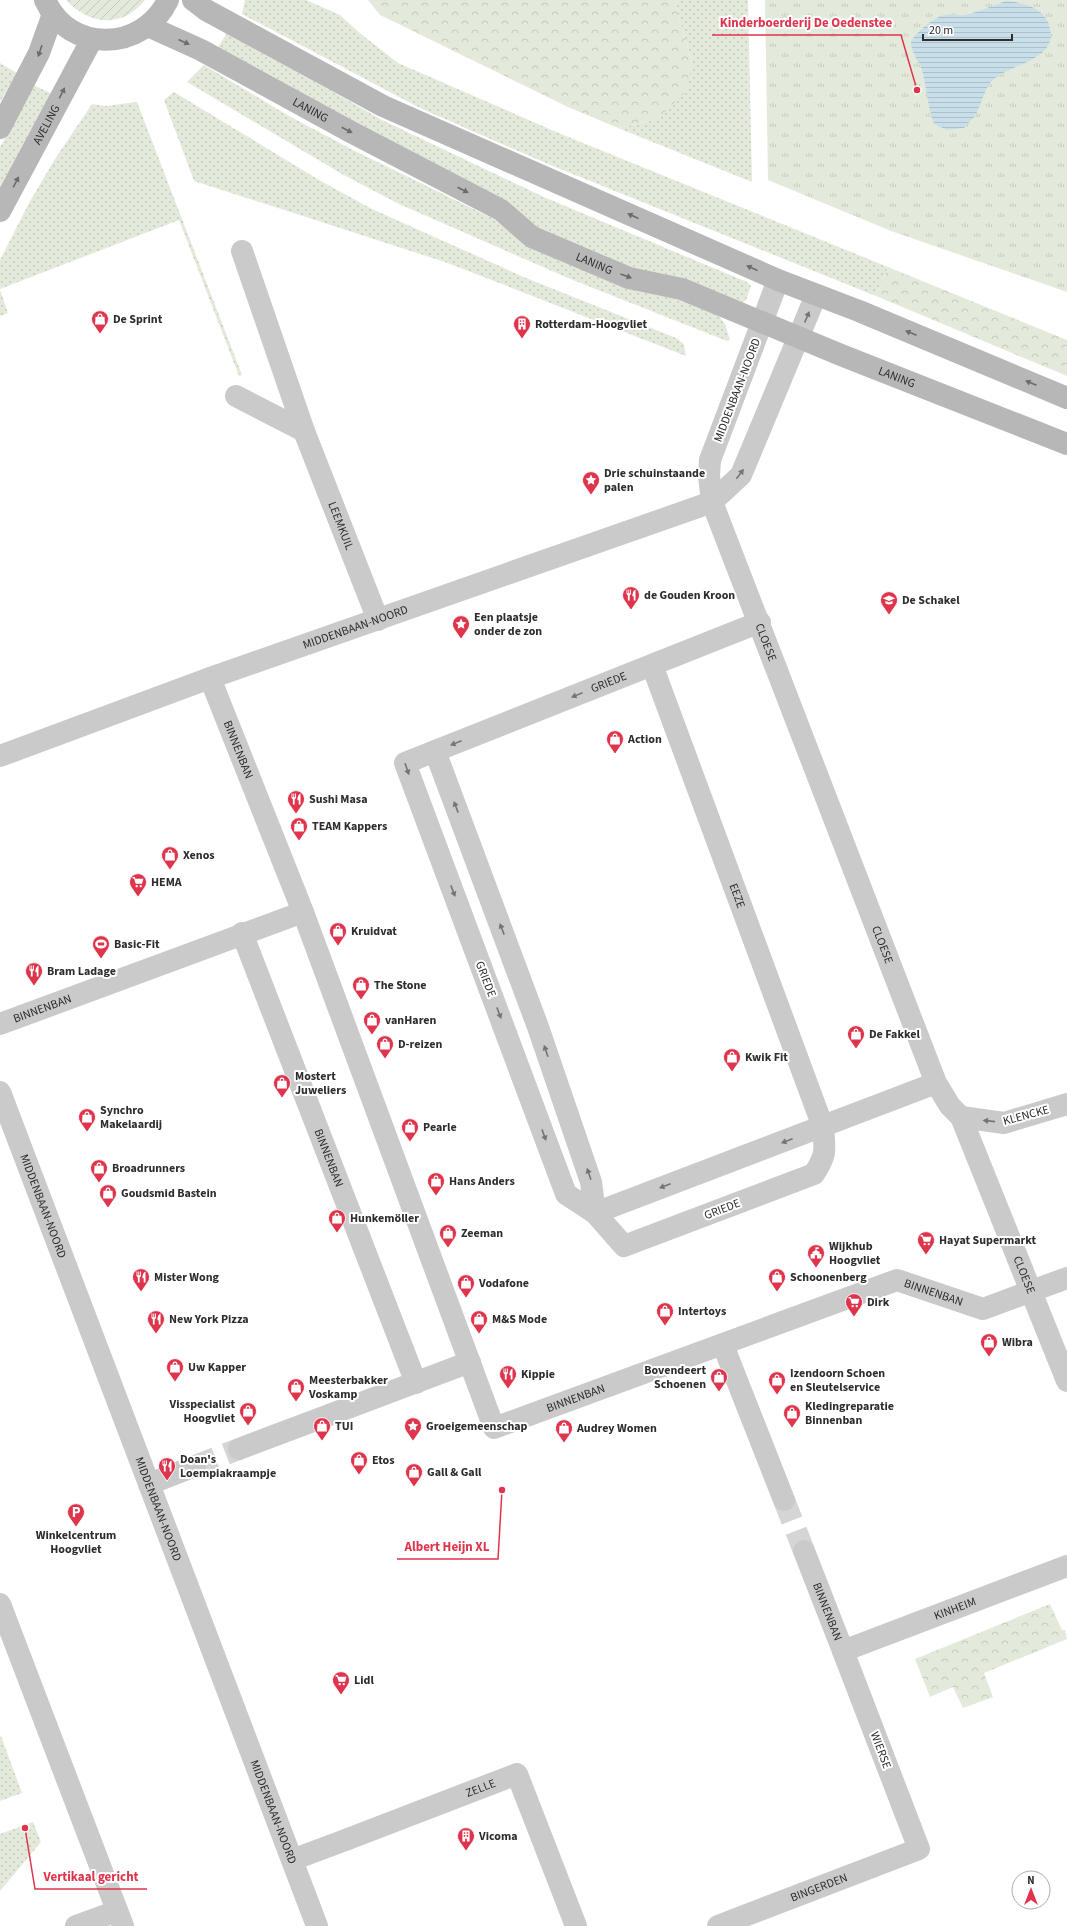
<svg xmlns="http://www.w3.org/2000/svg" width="1067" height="1926" font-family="'Source Sans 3',sans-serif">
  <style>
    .grass { fill: url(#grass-dots) }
    .forest { fill: url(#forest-crowns) }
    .park { fill: url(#park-tufts) }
    .garden { fill: url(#garden-furrows) }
    .water { fill: url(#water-rules) }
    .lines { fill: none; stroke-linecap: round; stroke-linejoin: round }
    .pedestrian-tunnel { stroke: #d5d5d5; stroke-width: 22; stroke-dasharray: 22 11; stroke-linecap: butt }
    .pedestrian { stroke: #cacaca; stroke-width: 22 }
    .minor { stroke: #cacaca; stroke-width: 22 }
    .secondary { stroke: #b7b7b7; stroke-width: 22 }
    .oneway { fill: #6b6b6b }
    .oneway2 { fill: #747474 }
    .labels { text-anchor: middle; stroke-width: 4; stroke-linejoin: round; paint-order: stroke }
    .street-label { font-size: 12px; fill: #2d2d2d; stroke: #fff }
    .poi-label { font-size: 12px; font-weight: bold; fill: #2d2d2d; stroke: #fff; text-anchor: start }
    .leader { fill: none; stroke: #de354d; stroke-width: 1.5 }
    .callout-dot { fill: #de354d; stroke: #fff; stroke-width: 1.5 }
    .callout-label { font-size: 13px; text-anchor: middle; font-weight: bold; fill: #de354d; stroke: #fff; stroke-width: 4; stroke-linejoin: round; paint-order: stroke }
  </style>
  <defs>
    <pattern id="grass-dots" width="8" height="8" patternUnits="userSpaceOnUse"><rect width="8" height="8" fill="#e4eadb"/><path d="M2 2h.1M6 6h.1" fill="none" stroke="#c4c9bc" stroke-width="1.8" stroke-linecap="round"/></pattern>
    <pattern id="forest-crowns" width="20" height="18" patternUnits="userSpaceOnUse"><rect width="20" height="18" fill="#e4eadb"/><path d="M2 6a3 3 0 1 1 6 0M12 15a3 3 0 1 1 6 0" fill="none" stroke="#c4c9bc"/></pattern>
    <pattern id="park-tufts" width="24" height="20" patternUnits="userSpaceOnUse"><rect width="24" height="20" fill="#e4eadb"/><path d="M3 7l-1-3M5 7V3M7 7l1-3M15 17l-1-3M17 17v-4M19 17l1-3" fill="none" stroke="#c4c9bc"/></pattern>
    <pattern id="garden-furrows" width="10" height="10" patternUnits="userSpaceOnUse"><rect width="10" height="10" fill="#e4eadb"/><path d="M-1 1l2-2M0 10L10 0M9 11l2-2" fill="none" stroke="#c4c9bc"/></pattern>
    <pattern id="water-rules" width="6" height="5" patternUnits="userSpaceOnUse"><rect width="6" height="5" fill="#c8dfea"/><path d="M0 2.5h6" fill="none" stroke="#acc0c9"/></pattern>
  </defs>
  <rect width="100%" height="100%" fill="#fff"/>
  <g class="grass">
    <polygon points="245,0 306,0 340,15 362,35 398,63 561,134 888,267 876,296 548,164 420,108 242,14"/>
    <polygon points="674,0 748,0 752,182 618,128 654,120 692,63"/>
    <polygon points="228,31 382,120 546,198 747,282 751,286 746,300 743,302 653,275 555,240 217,49"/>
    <polygon points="0,63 17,73 0,102"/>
    <polygon points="204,65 289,116 353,150 492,218 530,245 679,297 719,316 725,324 730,340 727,341 568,278 399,204 342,174 187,82"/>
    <polygon points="33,85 53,94 0,193 0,147"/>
    <polygon points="174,92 319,180 372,209 526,278 676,338 684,344 686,356 445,262 194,181 164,100"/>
    <polygon points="137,102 242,375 239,376 179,220 0,289 0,260 29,203 55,159 92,104 105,106"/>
    <polygon points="0,290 8,313 0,316"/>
    <polygon points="1,1736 22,1793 0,1801 0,1737"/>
    <polygon points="33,1822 41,1842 0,1891 0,1834"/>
  </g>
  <g class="forest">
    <polygon points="368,0 674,0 692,63 688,89 666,111 654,120 618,128 568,107 380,15"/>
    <polygon points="888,267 1067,340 1067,376 876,296"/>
    <polygon points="1050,1604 1062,1630 1065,1630 1067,1639 984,1673 993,1697 963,1708 953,1687 930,1697 915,1659"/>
  </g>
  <polygon class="park" points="765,0 1067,0 1067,292 891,231 768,180"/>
  <path class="garden" d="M66,0h79c-23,29 -56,25 -79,0z"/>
  <path class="water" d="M1006,1c15,1 36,6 42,21 16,40 -40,40 -58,61 -7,10 -9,24 -16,34 -3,4 -7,7 -10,11l-17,2 -13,-6c-7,-20 -7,-35 -12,-54 -3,-9 -10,-16 -11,-26 -1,-8 25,-28 33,-29 8,-2 15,2 25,-1 12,-3 25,-9 37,-13z"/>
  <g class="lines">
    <g class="pedestrian-tunnel">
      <polyline points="195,1466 239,1449"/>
      <polyline points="784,1500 804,1551"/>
    </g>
    <g class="pedestrian">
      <path id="s1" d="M210,678l93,234 191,516 403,-148 86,29 84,-31"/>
      <path id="s2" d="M242,933l174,450"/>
      <path id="s3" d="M0,1024l303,-112"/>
      <path id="s4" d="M961,1117l106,264"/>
      <polyline points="723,1345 784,1500"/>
      <polyline points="239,1449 470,1362"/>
      <polyline points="149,1484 195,1466"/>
      <path id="s5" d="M804,1551l39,100"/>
      <polyline points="292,1860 348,1839"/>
    </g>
    <g class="minor">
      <path id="s6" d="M242,251l62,180 74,189"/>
      <path id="s7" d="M778,280l-68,180 -1,16 3,26 224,581 14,23 11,11 43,6 63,-19"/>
      <polyline points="236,396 304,431"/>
      <path id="s8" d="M652,665l171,462c2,23 4,27 -9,47l-190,72 -29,-33 -29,-19 -161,-431 355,-141"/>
      <polyline points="435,751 538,1027 591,1182 595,1213 936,1083"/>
      <path id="s9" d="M0,756l210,-78 502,-176 29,-27 75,-180"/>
      <path id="s10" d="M0,1092l317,834"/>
      <polyline points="0,1604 123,1926"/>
      <path id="s11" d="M348,1839l169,-65 59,152"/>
      <polyline points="76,1926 117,1911"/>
      <path id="s12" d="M718,1926l201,-77 -76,-198 224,-85"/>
    </g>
    <g class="secondary">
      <path d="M45,0c24,54 98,52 123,0"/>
      <polyline points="193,0 206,10 383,106 778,280 859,311 1067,398"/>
      <path id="s13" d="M148,26l53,24 150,82 150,78 31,27 97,41 53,11 159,66 226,89"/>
      <polyline points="0,128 39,53 53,14"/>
      <path id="s14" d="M0,211l92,-172"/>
    </g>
  </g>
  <defs><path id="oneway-solid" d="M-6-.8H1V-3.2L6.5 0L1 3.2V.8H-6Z"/></defs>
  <g class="oneway">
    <use href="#oneway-solid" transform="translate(184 42) rotate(25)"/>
    <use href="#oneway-solid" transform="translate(40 51) rotate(109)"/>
    <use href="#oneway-solid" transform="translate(62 93) rotate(-63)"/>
    <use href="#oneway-solid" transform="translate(347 130) rotate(28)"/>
    <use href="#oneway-solid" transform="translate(16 182) rotate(-62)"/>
    <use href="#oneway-solid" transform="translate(463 190) rotate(27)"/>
    <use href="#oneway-solid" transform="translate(633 216) rotate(-156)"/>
    <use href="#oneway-solid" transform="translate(752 268) rotate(-156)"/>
    <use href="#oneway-solid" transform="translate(626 276) rotate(20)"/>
    <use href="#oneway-solid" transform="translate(911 333) rotate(-157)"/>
    <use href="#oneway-solid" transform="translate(1031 383) rotate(-157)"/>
  </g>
  <g class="oneway2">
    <use href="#oneway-solid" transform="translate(807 317) rotate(-67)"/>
    <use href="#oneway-solid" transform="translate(740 474) rotate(-53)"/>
    <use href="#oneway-solid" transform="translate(577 695) rotate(158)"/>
    <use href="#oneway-solid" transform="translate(456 743) rotate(158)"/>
    <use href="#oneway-solid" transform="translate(407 769) rotate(71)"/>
    <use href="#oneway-solid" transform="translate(456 807) rotate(-111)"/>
    <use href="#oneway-solid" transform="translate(453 891) rotate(69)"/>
    <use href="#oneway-solid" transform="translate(502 929) rotate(-111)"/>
    <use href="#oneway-solid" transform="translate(499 1013) rotate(69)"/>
    <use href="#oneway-solid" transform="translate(546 1051) rotate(-109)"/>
    <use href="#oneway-solid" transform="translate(989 1121) rotate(-174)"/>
    <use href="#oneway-solid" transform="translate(544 1135) rotate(70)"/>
    <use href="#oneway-solid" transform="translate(787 1141) rotate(159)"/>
    <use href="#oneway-solid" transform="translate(589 1174) rotate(-109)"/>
    <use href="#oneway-solid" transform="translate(665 1186) rotate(159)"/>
  </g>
  <defs>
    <g id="shop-pin" transform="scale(0.9)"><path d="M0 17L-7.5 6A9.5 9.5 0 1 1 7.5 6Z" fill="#de354d" stroke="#fff"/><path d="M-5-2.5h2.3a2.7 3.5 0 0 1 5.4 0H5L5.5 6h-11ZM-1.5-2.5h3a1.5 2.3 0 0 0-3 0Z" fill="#fff"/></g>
    <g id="building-pin" transform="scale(0.9)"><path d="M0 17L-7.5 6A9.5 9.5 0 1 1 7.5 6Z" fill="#de354d" stroke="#fff"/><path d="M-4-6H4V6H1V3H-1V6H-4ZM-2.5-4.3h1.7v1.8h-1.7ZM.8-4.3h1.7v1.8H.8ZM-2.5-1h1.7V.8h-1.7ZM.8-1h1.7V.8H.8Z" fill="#fff"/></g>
    <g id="sight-pin" transform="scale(0.9)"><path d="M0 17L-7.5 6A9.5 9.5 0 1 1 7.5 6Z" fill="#de354d" stroke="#fff"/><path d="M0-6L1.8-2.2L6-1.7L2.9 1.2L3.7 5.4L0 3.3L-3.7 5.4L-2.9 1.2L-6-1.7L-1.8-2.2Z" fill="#fff"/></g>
    <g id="restaurant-pin" transform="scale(0.9)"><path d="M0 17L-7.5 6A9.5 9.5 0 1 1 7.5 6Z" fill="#de354d" stroke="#fff"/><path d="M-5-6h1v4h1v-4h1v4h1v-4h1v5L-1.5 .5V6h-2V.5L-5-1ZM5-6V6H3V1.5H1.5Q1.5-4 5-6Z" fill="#fff"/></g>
    <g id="school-pin" transform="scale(0.9)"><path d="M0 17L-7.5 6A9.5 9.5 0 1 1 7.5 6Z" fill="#de354d" stroke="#fff"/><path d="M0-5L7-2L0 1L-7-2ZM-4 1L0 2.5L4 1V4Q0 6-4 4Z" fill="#fff"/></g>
    <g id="supermarket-pin" transform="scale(0.9)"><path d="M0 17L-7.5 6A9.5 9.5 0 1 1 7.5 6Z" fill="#de354d" stroke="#fff"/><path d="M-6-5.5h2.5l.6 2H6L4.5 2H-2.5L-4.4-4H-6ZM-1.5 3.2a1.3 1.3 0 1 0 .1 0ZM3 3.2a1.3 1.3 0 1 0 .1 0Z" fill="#fff"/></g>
    <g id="stadium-pin" transform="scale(0.9)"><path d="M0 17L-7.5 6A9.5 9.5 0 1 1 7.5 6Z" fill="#de354d" stroke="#fff"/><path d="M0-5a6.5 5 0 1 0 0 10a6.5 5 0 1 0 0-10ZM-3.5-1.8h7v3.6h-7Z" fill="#fff"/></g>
    <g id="civic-pin" transform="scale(0.9)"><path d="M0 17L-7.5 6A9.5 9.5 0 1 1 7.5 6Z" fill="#de354d" stroke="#fff"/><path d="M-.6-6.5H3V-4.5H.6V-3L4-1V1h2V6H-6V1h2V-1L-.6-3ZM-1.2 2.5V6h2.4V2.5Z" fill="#fff"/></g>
    <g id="parking-pin" transform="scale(0.9)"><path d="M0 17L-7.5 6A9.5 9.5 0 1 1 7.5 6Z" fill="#de354d" stroke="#fff"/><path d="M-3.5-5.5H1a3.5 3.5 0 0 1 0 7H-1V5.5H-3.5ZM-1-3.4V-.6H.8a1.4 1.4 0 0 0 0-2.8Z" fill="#fff"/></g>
  </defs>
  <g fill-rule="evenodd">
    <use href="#shop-pin" x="100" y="319"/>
    <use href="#building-pin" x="522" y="324"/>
    <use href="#sight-pin" x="591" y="480"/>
    <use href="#restaurant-pin" x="631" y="595"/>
    <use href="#school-pin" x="889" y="600"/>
    <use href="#sight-pin" x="461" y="624"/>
    <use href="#shop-pin" x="615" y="739"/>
    <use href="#restaurant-pin" x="296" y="799"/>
    <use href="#shop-pin" x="299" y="826"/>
    <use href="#shop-pin" x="170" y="855"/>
    <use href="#supermarket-pin" x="138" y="882"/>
    <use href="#shop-pin" x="338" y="931"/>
    <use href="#stadium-pin" x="101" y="944"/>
    <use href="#restaurant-pin" x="34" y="971"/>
    <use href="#shop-pin" x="361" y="985"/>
    <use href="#shop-pin" x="372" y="1020"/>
    <use href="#shop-pin" x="856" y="1034"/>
    <use href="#shop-pin" x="385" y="1044"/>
    <use href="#shop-pin" x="732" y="1057"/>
    <use href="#shop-pin" x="282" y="1083"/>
    <use href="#shop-pin" x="87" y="1117"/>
    <use href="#shop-pin" x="410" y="1127"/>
    <use href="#shop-pin" x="99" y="1168"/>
    <use href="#shop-pin" x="436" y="1181"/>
    <use href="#shop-pin" x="108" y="1193"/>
    <use href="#shop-pin" x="337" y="1218"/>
    <use href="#shop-pin" x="448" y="1233"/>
    <use href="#supermarket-pin" x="926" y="1240"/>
    <use href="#civic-pin" x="816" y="1253"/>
    <use href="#restaurant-pin" x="141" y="1277"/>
    <use href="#shop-pin" x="777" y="1277"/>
    <use href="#shop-pin" x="466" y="1283"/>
    <use href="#supermarket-pin" x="854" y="1302"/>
    <use href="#shop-pin" x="665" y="1311"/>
    <use href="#restaurant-pin" x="156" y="1319"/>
    <use href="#shop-pin" x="479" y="1319"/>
    <use href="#shop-pin" x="989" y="1342"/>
    <use href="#shop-pin" x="175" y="1367"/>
    <use href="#restaurant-pin" x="508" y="1374"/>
    <use href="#shop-pin" x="719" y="1377"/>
    <use href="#shop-pin" x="777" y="1380"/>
    <use href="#shop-pin" x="296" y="1387"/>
    <use href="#shop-pin" x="248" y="1411"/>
    <use href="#shop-pin" x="792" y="1413"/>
    <use href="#shop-pin" x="322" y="1426"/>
    <use href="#sight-pin" x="413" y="1426"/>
    <use href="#shop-pin" x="564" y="1428"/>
    <use href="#shop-pin" x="359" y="1460"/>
    <use href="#restaurant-pin" x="167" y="1466"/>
    <use href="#shop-pin" x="414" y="1472"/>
    <use href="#parking-pin" x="76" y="1512"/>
    <use href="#supermarket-pin" x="341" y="1680"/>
    <use href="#building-pin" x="466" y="1836"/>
  </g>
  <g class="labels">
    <g class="street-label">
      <text dy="4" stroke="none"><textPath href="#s13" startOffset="183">LANING</textPath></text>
      <text dy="4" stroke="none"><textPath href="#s14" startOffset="98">AVELING</textPath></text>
      <text dy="4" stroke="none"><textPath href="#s13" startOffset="507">LANING</textPath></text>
      <text dy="4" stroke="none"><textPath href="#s13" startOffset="831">LANING</textPath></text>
      <text transform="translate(737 390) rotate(-69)" y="4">MIDDENBAAN-NOORD</text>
      <text dy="4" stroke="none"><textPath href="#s6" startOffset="292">LEEMKUIL</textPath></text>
      <text dy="4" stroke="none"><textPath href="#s9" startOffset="378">MIDDENBAAN-NOORD</textPath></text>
      <text dy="4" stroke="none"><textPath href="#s7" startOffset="385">CLOESE</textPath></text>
      <text dy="4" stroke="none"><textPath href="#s8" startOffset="1503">GRIEDE</textPath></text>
      <text dy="4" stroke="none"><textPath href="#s1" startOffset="77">BINNENBAN</textPath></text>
      <text dy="4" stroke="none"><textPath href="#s8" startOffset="246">EEZE</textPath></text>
      <text dy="4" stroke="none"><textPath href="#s7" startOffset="709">CLOESE</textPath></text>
      <text transform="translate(486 979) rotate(69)" y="4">GRIEDE</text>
      <text dy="4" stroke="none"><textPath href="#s3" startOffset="45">BINNENBAN</textPath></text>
      <text transform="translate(1026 1115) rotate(-15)" y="4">KLENCKE</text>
      <text dy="4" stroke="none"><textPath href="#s2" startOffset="241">BINNENBAN</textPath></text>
      <text dy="4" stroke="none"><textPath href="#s10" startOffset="122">MIDDENBAAN-NOORD</textPath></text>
      <text transform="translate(722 1209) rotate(-21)" y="4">GRIEDE</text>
      <text dy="4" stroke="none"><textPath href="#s4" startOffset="170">CLOESE</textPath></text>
      <text dy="4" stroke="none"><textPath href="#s1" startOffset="1270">BINNENBAN</textPath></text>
      <text dy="4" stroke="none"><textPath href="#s1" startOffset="889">BINNENBAN</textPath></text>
      <text dy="4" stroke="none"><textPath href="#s10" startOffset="446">MIDDENBAAN-NOORD</textPath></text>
      <text dy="4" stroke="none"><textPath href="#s12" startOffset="547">KINHEIM</textPath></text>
      <text dy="4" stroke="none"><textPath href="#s5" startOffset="65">BINNENBAN</textPath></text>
      <text transform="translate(881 1750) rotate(69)" y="4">WIERSE</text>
      <text dy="4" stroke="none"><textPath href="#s11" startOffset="142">ZELLE</textPath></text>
      <text dy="4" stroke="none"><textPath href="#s10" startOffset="770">MIDDENBAAN-NOORD</textPath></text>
      <text dy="4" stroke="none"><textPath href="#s12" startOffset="108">BINGERDEN</textPath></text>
    </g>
    <g class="poi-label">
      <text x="113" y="323">De Sprint</text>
      <text x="535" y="328">Rotterdam-Hoogvliet</text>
      <text x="604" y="477">Drie schuinstaande<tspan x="604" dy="14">palen</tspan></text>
      <text x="644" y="599">de Gouden Kroon</text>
      <text x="902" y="604">De Schakel</text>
      <text x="474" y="621">Een plaatsje<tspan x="474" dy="14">onder de zon</tspan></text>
      <text x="628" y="743">Action</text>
      <text x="309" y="803">Sushi Masa</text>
      <text x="312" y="830">TEAM Kappers</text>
      <text x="183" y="859">Xenos</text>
      <text x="151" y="886">HEMA</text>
      <text x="351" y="935">Kruidvat</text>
      <text x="114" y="948">Basic-Fit</text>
      <text x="47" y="975">Bram Ladage</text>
      <text x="374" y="989">The Stone</text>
      <text x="385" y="1024">vanHaren</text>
      <text x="869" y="1038">De Fakkel</text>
      <text x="398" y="1048">D-reizen</text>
      <text x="745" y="1061">Kwik Fit</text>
      <text x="295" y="1080">Mostert<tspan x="295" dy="14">Juweliers</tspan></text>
      <text x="100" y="1114">Synchro<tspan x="100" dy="14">Makelaardij</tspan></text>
      <text x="423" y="1131">Pearle</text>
      <text x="112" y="1172">Broadrunners</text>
      <text x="449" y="1185">Hans Anders</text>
      <text x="121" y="1197">Goudsmid Bastein</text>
      <text x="350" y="1222">Hunkemöller</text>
      <text x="461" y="1237">Zeeman</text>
      <text x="939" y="1244">Hayat Supermarkt</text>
      <text x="829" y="1250">Wijkhub<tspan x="829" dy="14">Hoogvliet</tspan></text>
      <text x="154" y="1281">Mister Wong</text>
      <text x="790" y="1281">Schoonenberg</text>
      <text x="479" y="1287">Vodafone</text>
      <text x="867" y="1306">Dirk</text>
      <text x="678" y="1315">Intertoys</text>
      <text x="169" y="1323">New York Pizza</text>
      <text x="492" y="1323">M&amp;S Mode</text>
      <text x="1002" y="1346">Wibra</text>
      <text x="188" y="1371">Uw Kapper</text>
      <text x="706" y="1374" text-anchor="end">Bovendeert<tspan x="706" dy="14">Schoenen</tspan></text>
      <text x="790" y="1377">Izendoorn Schoen<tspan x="790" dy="14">en Sleutelservice</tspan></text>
      <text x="521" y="1378">Kippie</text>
      <text x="309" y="1384">Meesterbakker<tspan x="309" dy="14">Voskamp</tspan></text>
      <text x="235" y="1408" text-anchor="end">Visspecialist<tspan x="235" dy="14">Hoogvliet</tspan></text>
      <text x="805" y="1410">Kledingreparatie<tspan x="805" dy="14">Binnenban</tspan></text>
      <text x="335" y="1430">TUI</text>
      <text x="426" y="1430">Groeigemeenschap</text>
      <text x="577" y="1432">Audrey Women</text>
      <text x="180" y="1463">Doan's<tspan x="180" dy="14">Loempiakraampje</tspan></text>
      <text x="372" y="1464">Etos</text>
      <text x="427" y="1476">Gall &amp; Gall</text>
      <text x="76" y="1539" text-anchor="middle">Winkelcentrum<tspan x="76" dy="14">Hoogvliet</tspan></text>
      <text x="354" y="1684">Lidl</text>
      <text x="479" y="1840">Vicoma</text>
    </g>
  </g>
  <path class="leader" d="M917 90L901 35H712M502 1490L498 1559H397M25 1828L35 1889H147"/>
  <g class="callout-dot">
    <circle cx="917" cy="90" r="4"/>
    <circle cx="502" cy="1490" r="4"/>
    <circle cx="25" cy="1828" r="4"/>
  </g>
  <g class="callout-label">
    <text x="806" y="27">Kinderboerderij De Oedenstee</text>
    <text x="447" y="1551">Albert Heijn XL</text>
    <text x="91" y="1881">Vertikaal gericht</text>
  </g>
  <g transform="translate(1031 1890)"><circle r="19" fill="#ffffff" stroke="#ababab"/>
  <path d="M0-3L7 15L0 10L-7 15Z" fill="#de354d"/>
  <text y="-6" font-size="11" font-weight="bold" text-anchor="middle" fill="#2d2d2d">N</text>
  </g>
  <path d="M923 34v6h89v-6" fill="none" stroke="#2d2d2d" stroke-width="2"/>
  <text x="929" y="34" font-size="12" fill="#2d2d2d" stroke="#ffffff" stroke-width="3" paint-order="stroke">20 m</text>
</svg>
